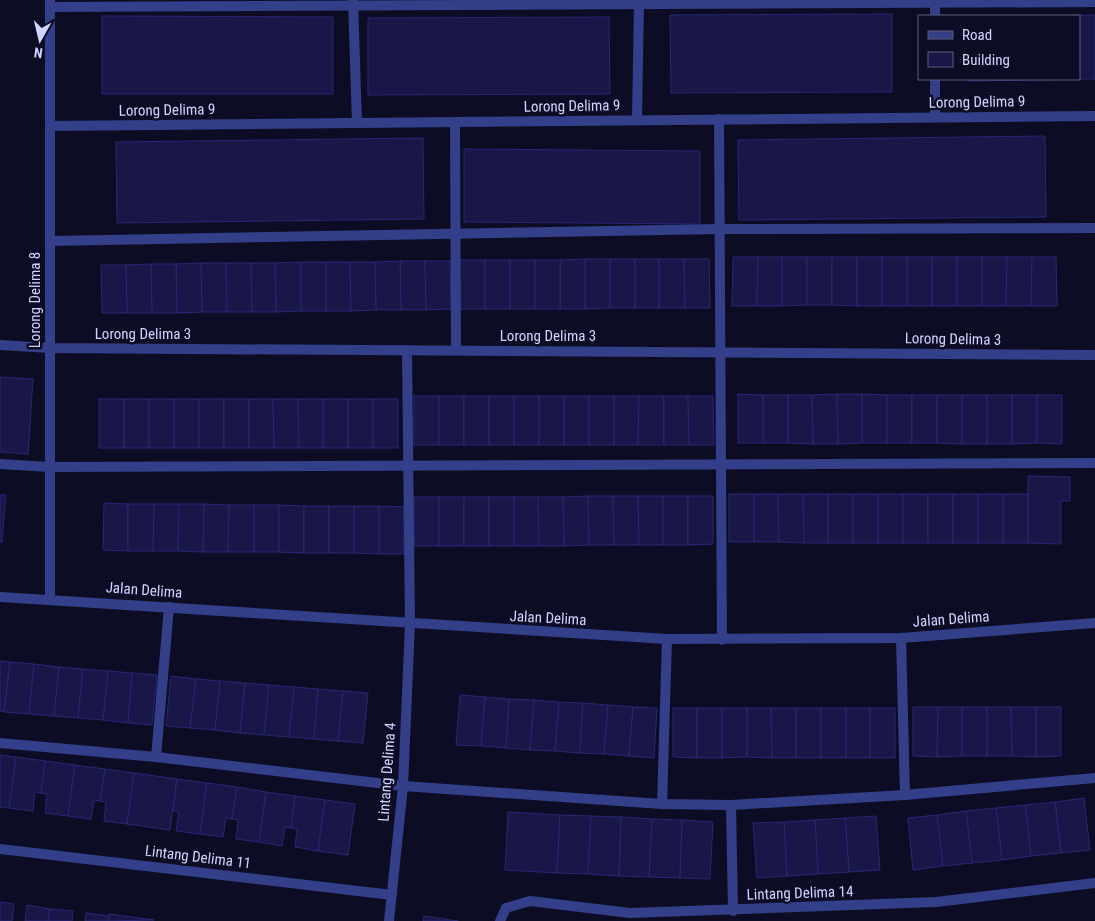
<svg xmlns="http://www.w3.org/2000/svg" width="1095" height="921" font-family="'Roboto Condensed',sans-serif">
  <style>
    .building { fill: #181748; stroke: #282776 }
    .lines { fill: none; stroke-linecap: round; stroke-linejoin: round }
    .service { stroke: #333f88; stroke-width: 10 }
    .minor { stroke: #333f88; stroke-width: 10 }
    .tertiary { stroke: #333f88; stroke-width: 10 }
    .labels { text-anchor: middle; stroke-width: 5; stroke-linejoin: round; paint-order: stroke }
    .street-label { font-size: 15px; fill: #d1d4ff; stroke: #0c0d25 }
  </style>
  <rect width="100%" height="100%" fill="#0c0d25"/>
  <g class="building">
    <polygon points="892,14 892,92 671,93 670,15"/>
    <polygon points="1095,15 1095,79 969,81 969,79 1079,79 1079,16 986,16"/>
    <polygon points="102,16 333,17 333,94 102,94"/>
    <polygon points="609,17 610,94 368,95 368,18"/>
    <polygon points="1045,136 1046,217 739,220 738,140"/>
    <polygon points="423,138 424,219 117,223 116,142"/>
    <polygon points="464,149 700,151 700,224 464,222"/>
    <polygon points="733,257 758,257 757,306 732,306"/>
    <polygon points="758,257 782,257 782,306 757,306"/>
    <polygon points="782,257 807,257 807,305 782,306"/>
    <rect x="807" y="257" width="25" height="48"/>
    <polygon points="832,257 857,257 857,306 832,305"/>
    <rect x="857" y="257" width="25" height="49"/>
    <rect x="882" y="257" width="25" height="49"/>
    <rect x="907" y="257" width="25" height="49"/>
    <rect x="932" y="257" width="25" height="49"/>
    <rect x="957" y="257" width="25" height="49"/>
    <polygon points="982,257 1007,257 1006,306 982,306"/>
    <polygon points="1007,257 1032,257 1031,306 1006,306"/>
    <polygon points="1032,257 1056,257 1057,306 1031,306"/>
    <polygon points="585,259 610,259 610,308 585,309"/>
    <polygon points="585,259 585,309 560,309 560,260"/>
    <rect x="610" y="259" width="25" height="49"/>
    <rect x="635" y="259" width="24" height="49"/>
    <polygon points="659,259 684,259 685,308 659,308"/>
    <polygon points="684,259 709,259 710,308 685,308"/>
    <rect x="460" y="260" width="25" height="49"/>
    <rect x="485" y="260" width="25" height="49"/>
    <rect x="510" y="260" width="25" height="49"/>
    <rect x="535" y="260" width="25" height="49"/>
    <polygon points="400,261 425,261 426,310 401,310"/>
    <polygon points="400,261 401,310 376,310 375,262"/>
    <polygon points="425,261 450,261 451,309 426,310"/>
    <rect x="301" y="262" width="25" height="49"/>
    <polygon points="301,262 301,311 276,312 275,263"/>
    <polygon points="326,262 350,262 351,311 326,311"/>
    <polygon points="350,262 375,262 376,310 351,311"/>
    <polygon points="201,263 226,263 227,312 202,312"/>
    <polygon points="201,263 202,312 177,313 176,264"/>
    <polygon points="226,263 251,263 252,312 227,312"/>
    <polygon points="251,263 275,263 276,312 252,312"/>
    <polygon points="151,264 176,264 177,313 152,313"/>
    <polygon points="151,264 152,313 127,313 126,265"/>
    <polygon points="101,265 126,265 127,313 102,313"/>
    <polygon points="0,377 33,379 28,454 0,452"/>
    <polygon points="738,394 763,395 763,443 738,443"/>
    <polygon points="837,394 838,444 813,444 812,395"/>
    <polygon points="837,394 862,394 862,443 838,444"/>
    <polygon points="862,394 887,395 887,443 862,443"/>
    <rect x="763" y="395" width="25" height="48"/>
    <polygon points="788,395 812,395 813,444 788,443"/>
    <rect x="887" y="395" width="25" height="48"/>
    <rect x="912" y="395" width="25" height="48"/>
    <polygon points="937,395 962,395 962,444 937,443"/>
    <rect x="962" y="395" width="25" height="49"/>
    <rect x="987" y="395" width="25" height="49"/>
    <polygon points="1012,395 1037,395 1037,443 1012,444"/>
    <polygon points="1037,395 1062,395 1062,444 1037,443"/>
    <rect x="414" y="396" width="25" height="49"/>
    <rect x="439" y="396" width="25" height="49"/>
    <rect x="464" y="396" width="25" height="49"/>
    <rect x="489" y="396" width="25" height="49"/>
    <rect x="514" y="396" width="25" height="49"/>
    <rect x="539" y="396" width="25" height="49"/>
    <rect x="564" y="396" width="25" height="49"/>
    <rect x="589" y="396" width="25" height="49"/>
    <polygon points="614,396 639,396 638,445 614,445"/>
    <polygon points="639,396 664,396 664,445 638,445"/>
    <polygon points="664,396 688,396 689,445 664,445"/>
    <polygon points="688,396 713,396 714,445 689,445"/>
    <rect x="99" y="399" width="25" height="49"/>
    <rect x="124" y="399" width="25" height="49"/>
    <rect x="149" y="399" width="25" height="49"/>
    <rect x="174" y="399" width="25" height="49"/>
    <rect x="199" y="399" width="25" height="49"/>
    <rect x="224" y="399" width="25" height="49"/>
    <polygon points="249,399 273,399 274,448 249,448"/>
    <polygon points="273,399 298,399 299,448 274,448"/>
    <polygon points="298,399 323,399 323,448 299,448"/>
    <rect x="323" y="399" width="25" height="49"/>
    <rect x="348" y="399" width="25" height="49"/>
    <rect x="373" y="399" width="25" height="49"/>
    <polygon points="1028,476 1070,477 1070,501 1061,501 1061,544 1028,543"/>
    <rect x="729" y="494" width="25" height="48"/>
    <polygon points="754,494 778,494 779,542 754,542"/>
    <polygon points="778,494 803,494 804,543 779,542"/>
    <polygon points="803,494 828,494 828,543 804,543"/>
    <rect x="828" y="494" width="25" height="49"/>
    <rect x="853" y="494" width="25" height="49"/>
    <rect x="878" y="494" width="25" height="49"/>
    <rect x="903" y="494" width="25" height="49"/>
    <rect x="928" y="494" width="25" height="49"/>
    <rect x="953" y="494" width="25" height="49"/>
    <rect x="978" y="494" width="25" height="49"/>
    <rect x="1003" y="494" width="25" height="49"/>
    <polygon points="0,495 6,495 2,542 0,542"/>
    <polygon points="588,496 589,545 564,546 563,497"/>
    <polygon points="588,496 613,496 614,545 589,545"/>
    <polygon points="613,496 638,496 639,545 614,545"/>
    <polygon points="638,496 663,496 663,545 639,545"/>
    <rect x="663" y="496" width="25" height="49"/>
    <polygon points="688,496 713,496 713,544 688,545"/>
    <rect x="414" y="497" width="25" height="49"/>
    <rect x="439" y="497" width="25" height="49"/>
    <rect x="464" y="497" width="25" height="49"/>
    <rect x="489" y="497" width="25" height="49"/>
    <polygon points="514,497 538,497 539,546 514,546"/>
    <polygon points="538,497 563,497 564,546 539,546"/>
    <polygon points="104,503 128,504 128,551 103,550"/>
    <polygon points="128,504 154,504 153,551 128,551"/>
    <polygon points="154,504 179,504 178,551 153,551"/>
    <polygon points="179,504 204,504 203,552 178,551"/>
    <polygon points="204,504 229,505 228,552 203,552"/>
    <polygon points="229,505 254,505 254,552 228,552"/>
    <rect x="254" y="505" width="25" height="47"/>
    <polygon points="279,505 304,506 304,553 279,552"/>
    <rect x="304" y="506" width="25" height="47"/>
    <rect x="329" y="506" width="25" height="47"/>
    <polygon points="354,506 379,506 379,554 354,553"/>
    <polygon points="379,506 404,507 404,554 379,554"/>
    <polygon points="0,661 10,662 4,712 0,711"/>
    <polygon points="10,662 34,664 29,714 4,712"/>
    <polygon points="34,664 59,667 54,716 29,714"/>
    <polygon points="59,667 83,669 78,718 54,716"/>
    <polygon points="83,669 108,671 103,720 78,718"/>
    <polygon points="108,671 132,673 128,723 103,720"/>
    <polygon points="132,673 157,675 152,725 128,723"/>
    <polygon points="171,676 196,679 190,728 166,726"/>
    <polygon points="196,679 220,681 215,730 190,728"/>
    <polygon points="220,681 245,683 240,733 215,730"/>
    <polygon points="245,683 269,685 264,735 240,733"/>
    <polygon points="269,685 294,687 289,737 264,735"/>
    <polygon points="294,687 318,689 314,739 289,737"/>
    <polygon points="318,689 343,691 338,741 314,739"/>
    <polygon points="343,691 368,693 363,743 338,741"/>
    <polygon points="460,695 485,697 481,746 456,745"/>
    <polygon points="485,697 509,699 506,748 481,746"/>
    <polygon points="509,699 534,700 530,750 506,748"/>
    <polygon points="534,700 559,702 555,751 530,750"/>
    <polygon points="559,702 583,703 580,753 555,751"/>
    <polygon points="583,703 608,705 604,754 580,753"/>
    <polygon points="608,705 633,707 629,756 604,754"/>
    <polygon points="633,707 657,708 654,758 629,756"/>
    <polygon points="913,707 938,707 937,757 913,756"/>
    <polygon points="938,707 962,707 962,756 937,757"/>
    <rect x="962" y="707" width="25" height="49"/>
    <polygon points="987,707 1011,707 1012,756 987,756"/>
    <polygon points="1011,707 1036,707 1036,757 1012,756"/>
    <polygon points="1036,707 1061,707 1061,756 1036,757"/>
    <polygon points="673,708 697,708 697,758 673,757"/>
    <rect x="697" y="708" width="25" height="50"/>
    <polygon points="722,708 747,708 747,757 722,758"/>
    <polygon points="747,708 771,708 772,758 747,757"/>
    <polygon points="771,708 796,708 796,758 772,758"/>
    <rect x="796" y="708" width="25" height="50"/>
    <rect x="821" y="708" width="25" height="50"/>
    <rect x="846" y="708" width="24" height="50"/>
    <rect x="870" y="708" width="25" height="50"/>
    <polygon points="0,755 16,757 9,808 0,807"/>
    <polygon points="16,757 45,761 41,793 35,792 33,811 9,808"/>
    <polygon points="45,761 75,765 68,816 45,813 47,794 41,793"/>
    <polygon points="75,765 105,769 100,801 94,800 91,819 68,816"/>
    <polygon points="105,769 134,773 127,824 104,821 106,802 100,801"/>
    <polygon points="134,773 177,779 170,830 127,824"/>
    <polygon points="177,779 207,783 200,834 176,831 179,812 173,811"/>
    <polygon points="207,783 237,787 232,819 226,818 223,837 200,834"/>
    <polygon points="237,787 266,792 259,842 236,839 238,820 232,819"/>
    <polygon points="266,792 295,796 291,828 285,827 282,846 259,842"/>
    <polygon points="295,796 325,800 318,851 295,847 297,829 291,828"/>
    <polygon points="1084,798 1090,850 1061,853 1055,802"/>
    <polygon points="325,800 355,804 348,855 318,851"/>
    <polygon points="1055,802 1061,853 1031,856 1025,805"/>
    <polygon points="1025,805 1031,856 1002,860 996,808"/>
    <polygon points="996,808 1002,860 972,863 966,811"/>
    <polygon points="966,811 972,863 943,866 937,815"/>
    <polygon points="508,812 560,815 557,873 505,870"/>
    <polygon points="560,815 591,816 588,874 557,873"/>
    <polygon points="937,815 943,866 913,870 908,818"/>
    <polygon points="591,816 621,817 619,876 588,874"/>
    <polygon points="876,816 880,870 849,872 845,818"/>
    <polygon points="621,817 652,819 649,877 619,876"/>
    <polygon points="845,818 849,872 818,874 815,820"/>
    <polygon points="652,819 682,820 680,878 649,877"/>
    <polygon points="682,820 713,822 710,879 680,878"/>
    <polygon points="815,820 818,874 787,876 784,822"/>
    <polygon points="784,822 787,876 757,878 753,823"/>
    <polygon points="0,902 14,904 12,921 0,921"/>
    <polygon points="27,905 50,909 48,921 25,921"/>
    <polygon points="50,909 73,911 72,921 48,921"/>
    <polygon points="86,913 109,916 108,921 85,921"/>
    <polygon points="109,914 154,920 108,921"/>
    <polygon points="424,916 458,921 423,921"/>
  </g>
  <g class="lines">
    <g class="service">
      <polyline points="353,0 357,123"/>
      <polyline points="50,7 1095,2"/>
      <polyline points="719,119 722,640"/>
      <polyline points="637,120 639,0"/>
      <polyline points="455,122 456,350"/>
      <polyline points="50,241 719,229 1095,228"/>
      <polyline points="407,350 410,624"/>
      <polyline points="0,464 50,467 1095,463"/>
      <polyline points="901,638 905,795"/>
      <polyline points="0,743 156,757 403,786 662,804 731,805 905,795 1095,778"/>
      <polyline points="156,757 169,607"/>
      <polyline points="662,804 667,639"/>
      <polyline points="731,805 733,911"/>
      <polyline points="500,921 506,908"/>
    </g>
    <g class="minor">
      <polyline points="50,0 50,600"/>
      <polyline points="935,16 935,0"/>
      <polyline points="935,117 935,79"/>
      <polyline points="50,126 1095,116"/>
      <polyline points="0,345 50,348 1095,355"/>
      <polyline points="0,849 392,895"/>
      <polyline points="506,908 530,901 630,913 936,902 1095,883"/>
      <polyline points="389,921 403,786 410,624"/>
    </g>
    <polyline class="tertiary" points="0,597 667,639 901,638 1095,623"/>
  </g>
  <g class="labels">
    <g class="street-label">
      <text transform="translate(977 102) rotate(-1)" y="5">Lorong Delima 9</text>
      <text transform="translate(572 106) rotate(-1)" y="5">Lorong Delima 9</text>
      <text transform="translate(167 110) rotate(-1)" y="5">Lorong Delima 9</text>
      <text transform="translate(35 300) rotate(-90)" y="5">Lorong Delima 8</text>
      <text x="143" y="339">Lorong Delima 3</text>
      <text x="548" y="341">Lorong Delima 3</text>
      <text transform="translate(953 339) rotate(1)" y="5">Lorong Delima 3</text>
      <text transform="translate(144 590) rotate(4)" y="5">Jalan Delima</text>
      <text transform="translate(548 618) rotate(3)" y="5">Jalan Delima</text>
      <text transform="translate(951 619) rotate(-4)" y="5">Jalan Delima</text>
      <text transform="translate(387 772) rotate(-86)" y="5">Lintang Delima 4</text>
      <text transform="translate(198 857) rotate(7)" y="5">Lintang Delima 11</text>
      <text transform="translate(800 893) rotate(-2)" y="5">Lintang Delima 14</text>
    </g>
  </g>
  <rect x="918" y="15" width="162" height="65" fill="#0c0d25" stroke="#5b5d7c"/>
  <rect x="928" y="31" width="25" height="8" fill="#333f88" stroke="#5b5d7c"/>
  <text x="962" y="40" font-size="15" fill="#d1d4ff">Road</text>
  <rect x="928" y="52" width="25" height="15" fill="#181748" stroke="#5b5d7c"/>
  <text x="962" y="65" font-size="15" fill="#d1d4ff">Building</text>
  <g transform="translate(40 40) rotate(188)" stroke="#0c0d25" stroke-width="4" paint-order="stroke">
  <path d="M0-4L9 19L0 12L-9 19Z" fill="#d1d4ff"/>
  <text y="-8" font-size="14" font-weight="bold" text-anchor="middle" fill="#d1d4ff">N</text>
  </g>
</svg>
